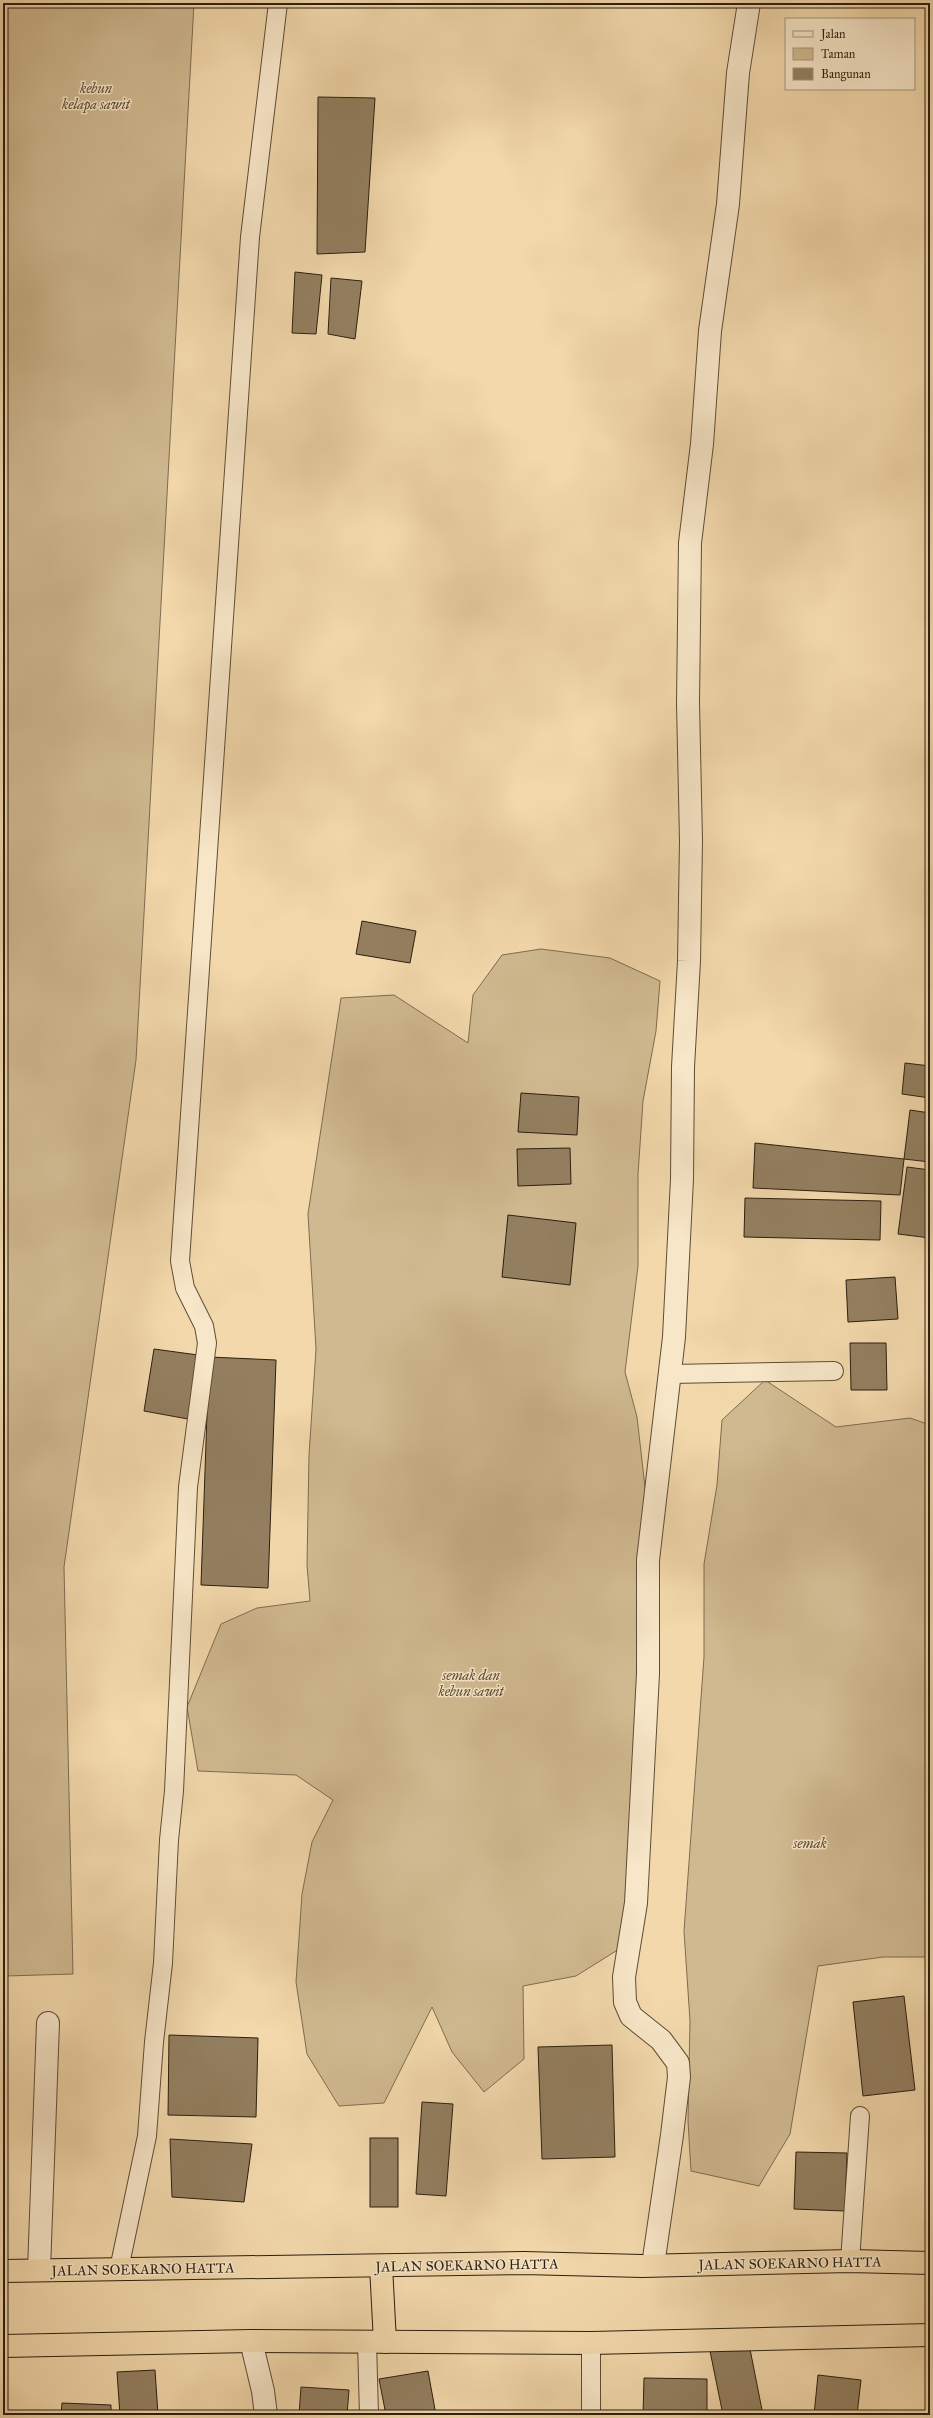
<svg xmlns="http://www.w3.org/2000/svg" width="933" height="2418" font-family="'IM FELL Great Primer',serif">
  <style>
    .green { fill: #d0b990; stroke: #7e6c50 }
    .building { fill: #937f60; stroke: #2c1f0f }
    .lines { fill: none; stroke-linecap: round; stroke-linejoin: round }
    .lane-casing { stroke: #5e4d36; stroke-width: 20 }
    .street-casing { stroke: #5e4d36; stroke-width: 24 }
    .highway-casing { stroke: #2c1f0f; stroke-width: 24 }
    .lane { stroke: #f7e6c8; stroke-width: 18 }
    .street { stroke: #f7e6c8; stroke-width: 22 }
    .highway { stroke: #f2d8ab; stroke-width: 22 }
    .labels { text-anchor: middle; stroke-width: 3; stroke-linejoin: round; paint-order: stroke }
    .park-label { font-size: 14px; font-style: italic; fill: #5d4d36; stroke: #f7e6c8 }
    .street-label { font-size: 14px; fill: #2c1f0f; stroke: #f7e6c8 }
  </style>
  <rect width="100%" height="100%" fill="#f2d8ab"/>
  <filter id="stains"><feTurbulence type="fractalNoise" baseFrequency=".005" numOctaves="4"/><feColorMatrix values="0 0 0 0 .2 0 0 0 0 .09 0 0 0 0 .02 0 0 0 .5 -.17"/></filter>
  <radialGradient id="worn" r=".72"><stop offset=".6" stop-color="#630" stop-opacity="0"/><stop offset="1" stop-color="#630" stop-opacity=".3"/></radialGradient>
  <g class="green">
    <polygon points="3,3 194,3 136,1060 64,1567 73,1974 6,1976 3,1965"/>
    <polygon points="541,949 610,958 660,981 656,1031 643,1101 638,1174 638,1266 625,1372 637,1417 646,1496 632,1941 576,1976 523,1986 524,2059 484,2092 452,2052 432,2007 384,2103 339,2106 307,2054 296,1982 302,1894 312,1842 333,1800 296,1775 198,1771 187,1707 221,1624 257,1608 310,1601 307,1565 309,1455 316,1349 308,1214 341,998 394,995 468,1043 473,995 502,955"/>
    <polygon points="765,1380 836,1427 910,1418 930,1425 930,1957 883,1957 818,1966 790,2134 759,2186 691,2171 688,2121 690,2021 684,1931 704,1657 704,1564 717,1485 722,1420"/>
  </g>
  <g class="building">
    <polygon points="318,97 375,98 365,252 317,254"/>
    <polygon points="295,272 322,275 316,334 292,333"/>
    <polygon points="331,278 362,281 355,339 328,334"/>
    <polygon points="362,921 416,931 410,963 356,954"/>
    <polygon points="905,1063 930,1066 930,1098 902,1094"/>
    <polygon points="521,1093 579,1097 577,1135 518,1132"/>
    <polygon points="910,1110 930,1113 930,1162 904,1159"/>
    <polygon points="755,1143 904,1159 900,1195 753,1188"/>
    <polygon points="570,1148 571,1184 518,1186 517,1149"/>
    <polygon points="907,1167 930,1170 930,1238 898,1234"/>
    <polygon points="745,1198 881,1201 880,1240 744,1237"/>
    <polygon points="508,1215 576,1223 570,1285 502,1277"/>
    <polygon points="895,1277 898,1319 848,1322 846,1280"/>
    <polygon points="850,1343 886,1343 887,1390 851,1390"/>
    <polygon points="154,1349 198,1355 188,1419 144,1411"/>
    <polygon points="209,1357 276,1360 268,1588 201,1585"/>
    <polygon points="904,1996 915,2090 863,2096 853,2002"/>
    <polygon points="169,2035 258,2038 256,2117 168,2115"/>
    <polygon points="612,2045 615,2157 542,2159 538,2047"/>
    <polygon points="422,2102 453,2104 446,2196 416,2194"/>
    <rect x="370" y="2138" width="28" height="69"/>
    <polygon points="170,2139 252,2144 244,2202 172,2197"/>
    <polygon points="796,2152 847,2153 845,2211 794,2209"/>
    <polygon points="749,2344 763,2415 723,2415 710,2351"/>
    <polygon points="155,2370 158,2415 120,2415 117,2372"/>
    <polygon points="428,2371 436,2415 386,2415 379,2379"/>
    <polygon points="818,2375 861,2380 857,2415 814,2415"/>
    <polygon points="644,2378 707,2379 707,2415 643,2415"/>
    <polygon points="301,2387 349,2390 347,2415 299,2415"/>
    <polygon points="62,2403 111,2405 111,2415 61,2415"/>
  </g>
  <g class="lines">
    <g class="lane-casing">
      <g id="lane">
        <polyline points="670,1374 834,1371"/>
        <polyline points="850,2261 860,2116"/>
        <polyline points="119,2269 147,2136 154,2042 163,1963 169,1840 174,1791 188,1487 207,1343 204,1326 185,1288 180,1261 250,237 278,3"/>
        <polyline points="367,2342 369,2415"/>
        <polyline points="591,2343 591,2415"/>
      </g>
    </g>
    <g class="street-casing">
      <g id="street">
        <polyline points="653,2265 672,2135 679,2077 678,2063 661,2040 631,2016 625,2002 624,1977 636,1903 648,1674 648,1560 674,1337 682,1179 683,1067 689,961 691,841 688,703 690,543 702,444 710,331 728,204 738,73 749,3"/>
        <polyline points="39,2270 48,2023"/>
        <polyline points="251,2341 263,2391 266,2415"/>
      </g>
    </g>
    <g class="highway-casing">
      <g id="highway">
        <polyline points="381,2266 385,2342"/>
        <polyline points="3,2271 524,2263 642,2266 850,2261 930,2263"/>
        <polyline points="3,2346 251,2341 591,2343 930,2335"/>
      </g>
    </g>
    <use href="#lane" class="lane"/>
    <use href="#street" class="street"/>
    <use href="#highway" class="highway"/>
  </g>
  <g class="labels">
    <g class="park-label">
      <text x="96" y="93">kebun<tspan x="96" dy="16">kelapa sawit</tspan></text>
      <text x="471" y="1680">semak dan<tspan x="471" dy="16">kebun sawit</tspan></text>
      <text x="810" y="1848">semak</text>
    </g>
    <g class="street-label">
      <text transform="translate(790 2263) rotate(-1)" y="5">JALAN SOEKARNO HATTA</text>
      <text transform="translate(467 2265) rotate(-1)" y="5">JALAN SOEKARNO HATTA</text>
      <text transform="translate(143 2269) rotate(-1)" y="5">JALAN SOEKARNO HATTA</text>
    </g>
  </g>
  <rect width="933" height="2418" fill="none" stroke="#f2d8ab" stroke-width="16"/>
  <rect x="4" y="4" width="925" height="2410" fill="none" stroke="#2c1f0f" stroke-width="2"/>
  <rect x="8" y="8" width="917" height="2402" fill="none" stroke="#2c1f0f"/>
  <rect x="785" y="18" width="130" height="72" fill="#f7e6c8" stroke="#a6967e"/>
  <rect x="793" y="31" width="20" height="6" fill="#f7e6c8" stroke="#a6967e"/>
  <text x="821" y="38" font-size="12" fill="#2c1f0f">Jalan</text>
  <rect x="793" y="48" width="20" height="12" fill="#d0b990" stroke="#a6967e"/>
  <text x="821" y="58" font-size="12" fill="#2c1f0f">Taman</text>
  <rect x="793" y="68" width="20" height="12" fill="#937f60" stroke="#a6967e"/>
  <text x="821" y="78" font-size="12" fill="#2c1f0f">Bangunan</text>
  <rect width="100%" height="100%" filter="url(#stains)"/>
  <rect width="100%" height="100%" fill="url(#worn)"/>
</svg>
